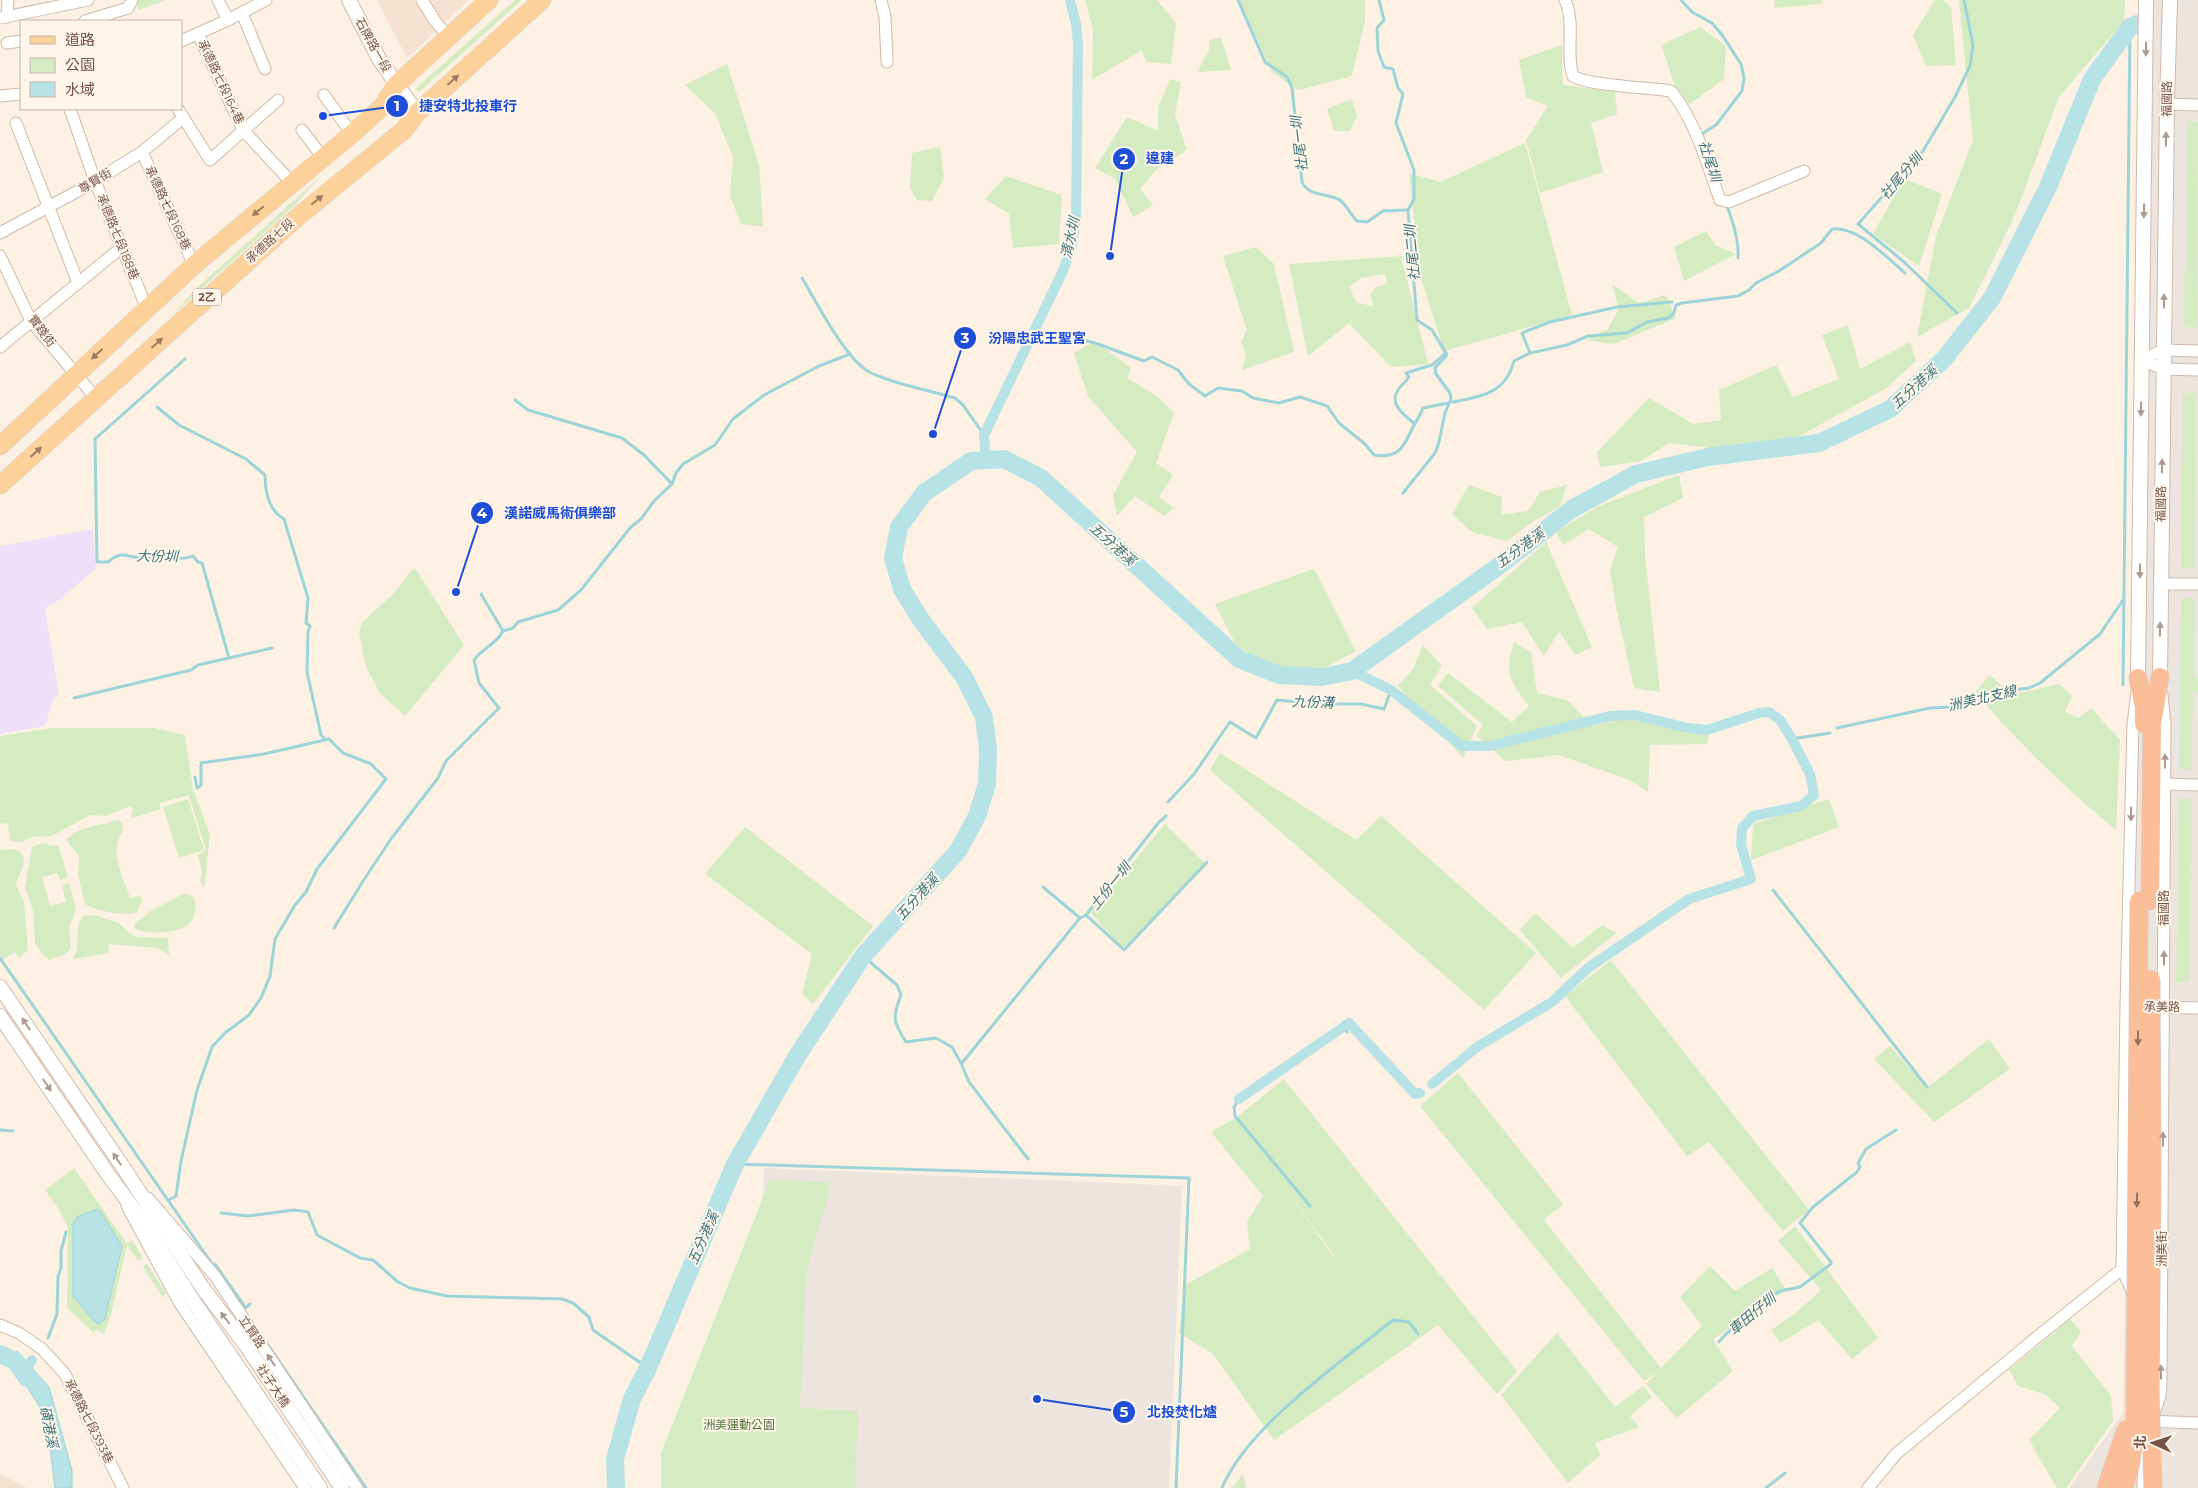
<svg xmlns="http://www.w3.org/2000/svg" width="2198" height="1488" font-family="Montserrat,'Noto Sans TC',sans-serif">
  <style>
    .residential { fill: #f5e2d1 }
    .industrial { fill: #ece4de }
    .education { fill: #eee0f9 }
    .green { fill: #d5ebc1; fill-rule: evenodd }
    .water { fill: #b7e3e7; stroke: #9dd4d9 }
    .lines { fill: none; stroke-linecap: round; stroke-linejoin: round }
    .stream { stroke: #9dd4d9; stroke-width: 3 }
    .canal { stroke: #b7e3e7; stroke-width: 10 }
    .river { stroke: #b7e3e7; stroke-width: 18 }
    .minor-casing { stroke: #d0baac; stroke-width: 13 }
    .tertiary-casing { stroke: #d0baac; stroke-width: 16 }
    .primary-casing { stroke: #d9cfcc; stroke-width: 19 }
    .trunk-casing { stroke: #d9cfcc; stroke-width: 19 }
    .minor { stroke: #fff; stroke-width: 11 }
    .tertiary { stroke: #fff; stroke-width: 14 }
    .primary { stroke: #fdd19a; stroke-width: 18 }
    .trunk { stroke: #fbbe99; stroke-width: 18 }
    .trunk-bridge-casing { stroke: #d9cfcc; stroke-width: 19; stroke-linecap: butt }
    .trunk-bridge { stroke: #fbbe99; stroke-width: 18 }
    .oneway { fill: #ad9991 }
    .oneway2 { fill: #9e7a61 }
    .oneway3 { fill: #976f5c }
    .labels { text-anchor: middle; stroke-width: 4; stroke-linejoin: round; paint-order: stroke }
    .shield { fill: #fff5ea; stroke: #9f8579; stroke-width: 1 }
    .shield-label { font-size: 11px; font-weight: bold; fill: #765548 }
    .street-label { font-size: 12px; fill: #765548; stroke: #fff5ea }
    .park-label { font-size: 12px; fill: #52763d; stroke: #fff5ea }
    .water-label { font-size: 14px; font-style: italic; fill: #3c767c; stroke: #fff5ea }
    .leader { fill: none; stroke: #1d4ed8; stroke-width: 2 }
    .callout-dot { fill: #1d4ed8; stroke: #fff5ea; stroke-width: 2 }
    .mark-label { font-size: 15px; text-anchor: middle; font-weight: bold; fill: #fff }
    .callout-label { font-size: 14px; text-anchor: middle; font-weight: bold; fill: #1d4ed8; stroke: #fff5ea; stroke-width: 4; stroke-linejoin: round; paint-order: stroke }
  </style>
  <rect width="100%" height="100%" fill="#fdf1e3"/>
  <g class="residential">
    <polygon points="377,0 469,0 407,58"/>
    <polygon points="0,1474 26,1487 26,1488 0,1488"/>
  </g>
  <g class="industrial">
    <polygon points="2144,0 2198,0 2198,1488 2069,1488 2123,1413"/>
    <polygon points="764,1168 1182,1186 1169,1488 664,1488 763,1202"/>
  </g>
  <polygon class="education" points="93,529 96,568 61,599 45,608 59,696 54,697 45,726 0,734 0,546"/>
  <g class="green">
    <polygon points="137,0 166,0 138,10"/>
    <polygon points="515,0 522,0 419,92 415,89"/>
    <polygon points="1085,0 1157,0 1176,23 1171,64 1146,62 1142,50 1092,80 1093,29"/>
    <polygon points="1239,0 1365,0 1365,20 1352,76 1298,90 1272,72"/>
    <polygon points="1774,0 1822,0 1822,4 1775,8"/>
    <polygon points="1935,0 1943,0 1951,7 1956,65 1926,66 1913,35"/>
    <polygon points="1959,0 2125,0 2124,21 2059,97 2015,215 1969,308 1917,337 1936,236 1973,140"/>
    <polygon points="1700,27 1726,46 1724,79 1690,104 1675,86 1661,45"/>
    <polygon points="1221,38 1231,70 1197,72 1209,50 1209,40"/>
    <polygon points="1562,45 1563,85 1615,92 1617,114 1591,123 1603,172 1540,193 1526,140 1548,106 1526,97 1519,60"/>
    <polygon points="727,64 759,165 763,227 741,224 730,196 733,157 715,113 685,85"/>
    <polygon points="1170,79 1181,82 1175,115 1187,150 1156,170 1140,189 1153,205 1133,217 1115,179 1095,168 1127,117 1158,131 1158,107"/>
    <polygon points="1352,99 1357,116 1350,131 1334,131 1327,109"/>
    <polygon points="2187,121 2198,122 2197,327 2184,327"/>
    <polygon points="1525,143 1572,315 1444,351 1420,275 1409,173 1440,182"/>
    <polygon points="940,147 944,178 932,201 917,200 910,188 912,153"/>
    <polygon points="321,176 296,204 170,317 198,287"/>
    <polygon points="1006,176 1062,195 1059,244 1013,248 1009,214 985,199"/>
    <polygon points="1904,179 1942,194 1919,266 1873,234"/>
    <polygon points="1706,231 1716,246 1736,254 1684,281 1674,247"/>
    <polygon points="1256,247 1274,264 1294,352 1242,370 1246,355 1241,341 1247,331 1223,256"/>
    <path d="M1401,256l27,108 -37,3 -42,-44 -41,33 -19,-92zM1385,274l2,10 -11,3 -6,8 4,11 -17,-3 -8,-16 12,-9z"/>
    <polygon points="1612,284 1639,303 1666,295 1676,318 1614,344 1586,340 1608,329 1619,308"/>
    <polygon points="1848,325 1860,369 1910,342 1916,361 1885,389 1796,438 1728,450 1669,443 1641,461 1600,467 1597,452 1649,398 1693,424 1721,420 1719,390 1776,365 1793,397 1839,379 1822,335"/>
    <polygon points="1094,341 1131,368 1127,378 1157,396 1174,413 1156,463 1173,475 1159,497 1174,508 1164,516 1135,496 1117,516 1113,495 1137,452 1088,396 1074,353"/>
    <polygon points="2183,393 2196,393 2194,569 2181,568"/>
    <polygon points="1679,475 1683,498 1644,517 1645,556 1660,692 1634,688 1616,607 1610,570 1618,547 1589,529 1563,545 1556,532 1597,507"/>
    <polygon points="1469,485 1502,497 1501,515 1528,511 1540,492 1567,485 1560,506 1531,523 1507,541 1472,532 1452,514"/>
    <polygon points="1546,542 1592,647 1575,655 1559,631 1544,656 1522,622 1487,629 1472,608"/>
    <polygon points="415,568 464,645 405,716 380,693 366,667 359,632 363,622 395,592 411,571"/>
    <polygon points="1314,569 1356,651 1315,673 1262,664 1235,643 1215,604"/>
    <polygon points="2181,598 2194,598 2193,678 2198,679 2198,691 2193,691 2192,770 2179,769"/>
    <path d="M1514,642l17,10 6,41 30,7 25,26 33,-8 84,16 -2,10 -57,1 -2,47 -16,-11 -73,-26 -54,6 -28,-25 6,-11 -45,-39 10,-13 64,49 17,-16c-19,-25 -25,-32 -15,-64z"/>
    <polygon points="1423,645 1442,666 1430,685 1477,726 1463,758 1398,686 1413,669"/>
    <path d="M1990,675l21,20 48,-11 13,12 -7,16 14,6 12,-10 29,32 -4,90c-51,-42 -98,-87 -141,-138z"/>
    <polygon points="53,728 154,728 185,735 193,789 210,835 204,888 200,881 202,872 198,855 206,850 189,795 159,803 161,809 131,818 133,808 130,806 106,816 90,815 52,836 32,837 22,842 10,841 8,823 0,824 0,736"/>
    <polygon points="1220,753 1356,840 1381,816 1536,953 1484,1010 1210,770"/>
    <polygon points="2179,798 2192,799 2190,982 2176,982"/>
    <polygon points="188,799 204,850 179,858 163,807"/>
    <polygon points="1829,799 1839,827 1751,860 1753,824"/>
    <path d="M118,820l4,3 1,9c-16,18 1,46 7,66l10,-2 2,5 -5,11c-12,5 -41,-1 -52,-8l-7,-29 1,-19 -13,-16c18,-17 31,-12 52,-20z"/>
    <polygon points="1165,824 1207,865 1122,949 1091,913"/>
    <polygon points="745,827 873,926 813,1004 802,994 812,954 705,874"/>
    <polygon points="43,843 53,846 58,845 68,877 60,880 57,873 42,877 50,906 66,902 62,885 69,883 76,909 69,928 71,948 64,955 49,960 42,954 35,943 33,910 25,887 32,847"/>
    <path d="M15,849l7,4c5,12 -3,20 -6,32l8,17 4,48 -9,8 -4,-6 -13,8 -2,-4v-106z"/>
    <path d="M183,894c16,-2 15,20 7,29 -11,11 -39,11 -53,7l-3,-3c1,-8 11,-8 15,-15z"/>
    <polygon points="1535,913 1573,948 1602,925 1616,933 1561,978 1520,930"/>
    <path d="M87,915h8l24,8 10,10 8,4 31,1 1,17 -12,-7 -49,-4 1,9 -36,6c9,-14 0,-30 10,-43z"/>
    <polygon points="1611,960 1809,1210 1783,1231 1709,1142 1687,1156 1565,996"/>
    <polygon points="1989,1039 2010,1069 1934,1122 1874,1059 1890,1046 1927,1088"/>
    <polygon points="1458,1073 1563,1204 1544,1220 1661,1368 1702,1326 1680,1297 1710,1266 1735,1291 1772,1268 1786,1290 1713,1339 1733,1371 1677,1418 1646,1384 1656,1373 1644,1381 1420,1106"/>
    <path d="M1284,1079l233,292 -20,23 -59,-69 -164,115 -61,-86 -34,-21 6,-48 65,-36 -3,-27 16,-26 -52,-64 26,-15zM1279,1178l55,78v1h-1z"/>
    <polygon points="74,1168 127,1244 132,1240 143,1258 138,1261 127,1245 112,1311 104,1334 96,1329 94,1333 67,1308 68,1227 58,1208 45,1190"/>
    <polygon points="770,1180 829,1182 828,1196 807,1269 800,1408 858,1411 855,1488 661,1488 661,1453"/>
    <polygon points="1795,1226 1878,1338 1852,1359 1818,1320 1780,1343 1771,1330 1797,1312 1821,1290 1778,1241"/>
    <polygon points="147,1264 166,1293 163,1298 143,1267"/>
    <polygon points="2070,1319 2081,1332 2072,1346 2111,1396 2113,1421 2066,1488 2057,1488 2029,1440 2060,1408 2045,1394 2018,1386 2009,1370"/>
    <polygon points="1557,1333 1615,1407 1643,1386 1652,1397 1630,1416 1639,1427 1595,1443 1600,1455 1568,1483 1501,1395"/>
    <polygon points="1243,1474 1246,1488 1232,1488"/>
  </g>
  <g class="water">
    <polygon points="97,1209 100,1211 122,1246 105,1319 100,1324 95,1322 73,1296 73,1223 77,1217"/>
    <polygon points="17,1351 49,1387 72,1470 72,1488 55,1488 50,1447 38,1404 12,1364"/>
  </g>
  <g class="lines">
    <g class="stream">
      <path d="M1238,0l27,62 22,15 5,11 10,94c6,14 23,11 36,17 7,3 12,15 19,22l10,1 16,-11 25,-1"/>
      <polyline points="1379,0 1384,20 1377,28 1378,51 1384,67 1393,69 1398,88 1403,94 1396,123 1414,170 1414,199 1408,210 1417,320 1432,330 1447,355 1435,368 1436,374 1450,393 1451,399 1445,413 1439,442 1435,453 1403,493"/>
      <polyline points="1681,0 1692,12 1712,23 1722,35 1741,64 1744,78 1742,91 1716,125 1700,135"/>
      <path d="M1726,204c7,17 13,36 12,54"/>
      <path d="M802,278c15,25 41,76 64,92 19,12 66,21 89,28l8,7 21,30"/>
      <polyline points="1957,313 1903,261 1858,224 1923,151 1955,97 1970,66 1973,45 1964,0"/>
      <path d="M1063,335l32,8 49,18 8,-4 26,13 11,14 16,12 13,-8 24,3 11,7 26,5 21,-6 27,9 12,17 26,21 9,11c27,4 30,-10 40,-30 3,-5 7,-11 9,-17l25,-5"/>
      <polyline points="1530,353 1522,333 1550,322 1617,307 1672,302"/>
      <polyline points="515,400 528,410 622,438 644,455 672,484 676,473 683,464 715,445 733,419 764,395 819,366 850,354"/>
      <path d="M1453,402c28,-5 53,-9 61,-41l16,-8 37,-8 21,-9 39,-3 20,-11 21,-4 6,-5 2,-8 6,-2 56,-7 11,-6 7,-7 23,-12 42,-28 11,-14c26,-3 54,28 73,44"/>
      <path d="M157,407l22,18 67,34 19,16c0,17 3,35 19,44l24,79 -2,25 4,3 -2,6 -1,40 14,63 4,4"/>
      <path d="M1415,424c-10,-8 -27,-20 -17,-34 3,-5 8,-8 11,-13l-3,-4 26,-8 14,-12"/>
      <polyline points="481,594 503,631"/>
      <polyline points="229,658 272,648"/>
      <polyline points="2123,685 2130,27"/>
      <path d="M74,698l117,-28 7,-5 31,-7 -27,-95 -4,-1 -5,-6c-9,4 -40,3 -51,2 -16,-1 -20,-8 -34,4h-11l-2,-123 90,-80"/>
      <polyline points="1837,728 1930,708 1952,707 2005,691 2029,688 2040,683 2100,634 2123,600"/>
      <polyline points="1792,739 1830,733"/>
      <polyline points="1168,802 1194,774 1230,722 1256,738 1277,700 1320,704 1361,704 1384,709 1391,690"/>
      <polyline points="1043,887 1080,918"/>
      <polyline points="1773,890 1927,1087"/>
      <polyline points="1086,915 1124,950 1207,862"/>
      <polyline points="1086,915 1159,822 1166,816"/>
      <path d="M334,928l31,-50 26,-39 47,-61 8,-17 53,-53 -20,-25 -5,-23c8,-12 23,-16 29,-29l10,-3 5,-6 40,-12 23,-20 49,-62 11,-9 13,-18 18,-17"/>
      <path d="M863,956l34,29 4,10c-9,23 -8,27 5,47l30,-4 16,9 9,16 8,19 59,77"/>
      <path d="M0,958c71,104 144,206 215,310"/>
      <polyline points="1344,1022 1347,1032"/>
      <polyline points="962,1063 1080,918 1086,915"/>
      <polyline points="1239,1099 1234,1107 1235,1116 1310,1206"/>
      <polyline points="0,1130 13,1131"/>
      <polyline points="735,1164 1189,1178 1176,1488"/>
      <polyline points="169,1200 176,1196 181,1161 197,1090 212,1047 225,1033 249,1015 261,998 270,976 275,939 295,905 306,892 317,869 386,779 371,764 343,753 329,739 264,754 201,763 201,785 197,788 195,777"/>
      <polyline points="221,1213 248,1216 294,1210 308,1212 317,1235 360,1258 373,1260 398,1282 410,1288 447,1296 562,1299 573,1303 589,1317 593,1330 648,1368"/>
      <polyline points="215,1264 246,1308 250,1304"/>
      <polyline points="48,1338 57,1314 58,1277 61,1268 61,1251 66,1232"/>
      <polyline points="1719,1342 1725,1335 1764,1301 1780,1291 1800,1287 1831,1264 1831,1262 1800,1223 1813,1207 1857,1172 1860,1167 1858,1163 1866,1149 1896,1130"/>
      <polyline points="268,1345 366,1488"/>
      <path d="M1222,1488c25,-61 119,-126 171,-168l16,2 9,12"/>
      <polyline points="1766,1488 1785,1473"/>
    </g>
    <g class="canal">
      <polyline points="986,459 984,435 1063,271 1072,245 1076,217 1078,44 1076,24 1070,0"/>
      <polyline points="1352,671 1391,690 1462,746 1490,746 1610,716 1635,715 1688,728 1707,730 1759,713 1769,712 1780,720 1792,739 1810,774 1814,795 1801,806 1753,816 1742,828 1741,845 1751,879 1689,899 1588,968 1552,1002 1477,1047 1432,1084"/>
      <polyline points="1239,1099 1349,1023 1415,1094 1420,1093"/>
      <polyline points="24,1373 32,1360"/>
    </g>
    <g class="river">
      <polyline points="0,1354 15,1361 27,1378"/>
      <polyline points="616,1488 615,1459 632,1399 648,1368 735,1164 797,1056 863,956 958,851 977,816 987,784 988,750 984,717 964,677 921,620 902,589 893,558 899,527 924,493 971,461 1004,459 1041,478 1239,659 1279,675 1322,677 1352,671 1496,568 1572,509 1636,474 1708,457 1819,443 1890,409 1944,359 1992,298 2048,187 2092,79 2130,27 2137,24"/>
    </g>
    <g class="minor-casing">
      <g id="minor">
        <polyline points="218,0 228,20"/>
        <polyline points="422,0 435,21 448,36"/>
        <polyline points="881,0 885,17 887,62"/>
        <path d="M1565,0c11,24 0,51 8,76 11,9 79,12 98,15 25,31 36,72 49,109l9,2 75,-31"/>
        <polyline points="242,13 265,69"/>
        <polyline points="7,17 8,0"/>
        <polyline points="0,18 88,0"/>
        <polyline points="85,21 128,8 132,0"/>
        <polyline points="198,34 243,130 292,183"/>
        <polyline points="181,41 228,20 266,0"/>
        <polyline points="7,43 21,41"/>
        <polyline points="324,95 352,134"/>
        <polyline points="0,96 21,94"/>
        <polyline points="2167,104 2198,105"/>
        <polyline points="70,109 95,181 147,309"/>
        <polyline points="178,109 210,160 278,100"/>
        <polyline points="16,123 78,283"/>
        <polyline points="302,130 324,159"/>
        <polyline points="142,152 194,265"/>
        <polyline points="0,233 89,185 142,152 183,118"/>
        <polyline points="0,256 31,321 96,398"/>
        <polyline points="0,347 122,247"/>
        <polyline points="2142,360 2163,350 2198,351"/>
        <polyline points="2142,360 2163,369 2198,370"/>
        <polyline points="2161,584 2198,584"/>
        <polyline points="2164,784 2198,785"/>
        <polyline points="2157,1007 2198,1008"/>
        <polyline points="148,1198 215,1276 357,1488"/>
        <polyline points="127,1206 179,1302 305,1488"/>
        <polyline points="2133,1293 2122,1269 2126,1006 2133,724 2137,692"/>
        <polyline points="0,1325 19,1333 42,1349 65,1374 123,1488"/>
        <polyline points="2154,1413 2160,1396 2161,1381 2165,724 2162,695"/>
        <polyline points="2145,1421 2198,1423"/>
        <polyline points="1868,1488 1896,1454 2037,1337 2122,1269"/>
        <polyline points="2143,1488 2144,1455"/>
      </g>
    </g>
    <g class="tertiary-casing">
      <g id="tertiary">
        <polyline points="349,0 379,59 417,113"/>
        <polyline points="2160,677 2167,104 2170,0"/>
        <polyline points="2138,678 2146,0"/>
        <polyline points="0,987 123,1167 202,1287 245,1344 342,1488"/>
        <polyline points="0,1016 107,1173 144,1223 190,1296 320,1488"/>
      </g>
    </g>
    <g class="primary-casing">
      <g id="primary">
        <polyline points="0,446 194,265 352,134 383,106 396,85 489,0"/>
        <polyline points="0,485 294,220 404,130 417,113 542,0"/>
      </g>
    </g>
    <g class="trunk-casing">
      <g id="trunk">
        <polyline points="2138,678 2144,706 2144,724"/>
        <polyline points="2150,901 2152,724 2160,677"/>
      </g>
    </g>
    <use href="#minor" class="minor"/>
    <use href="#tertiary" class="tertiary"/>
    <use href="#primary" class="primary"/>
    <use href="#trunk" class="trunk"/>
    <g class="trunk-bridge-casing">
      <g id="trunk-bridge">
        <polyline points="2151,979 2152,1182 2150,1394 2153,1488"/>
        <polyline points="2106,1488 2126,1429"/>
        <polyline points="2124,1488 2131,1463 2135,1419 2139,901"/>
      </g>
    </g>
    <use href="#trunk-bridge" class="trunk-bridge"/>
  </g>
  <defs><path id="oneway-solid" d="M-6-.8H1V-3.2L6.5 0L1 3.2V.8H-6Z" transform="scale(1.25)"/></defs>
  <g class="oneway">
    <use href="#oneway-solid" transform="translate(2146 49) rotate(91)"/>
    <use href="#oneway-solid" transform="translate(2166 139) rotate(-89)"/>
    <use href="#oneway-solid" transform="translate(2144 211) rotate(91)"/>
    <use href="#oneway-solid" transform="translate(2164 301) rotate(-89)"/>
    <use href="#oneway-solid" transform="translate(2141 409) rotate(91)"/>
    <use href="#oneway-solid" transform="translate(2162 466) rotate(-89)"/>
    <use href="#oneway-solid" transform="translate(2140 571) rotate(91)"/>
    <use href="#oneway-solid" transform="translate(2160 629) rotate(-89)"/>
    <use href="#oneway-solid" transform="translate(2165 761) rotate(-89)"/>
    <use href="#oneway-solid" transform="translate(2131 814) rotate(91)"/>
    <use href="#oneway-solid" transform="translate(2164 958) rotate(-90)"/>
    <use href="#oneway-solid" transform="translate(26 1024) rotate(-124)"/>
    <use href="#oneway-solid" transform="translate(47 1085) rotate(56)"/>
    <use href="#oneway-solid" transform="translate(2163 1139) rotate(-90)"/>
    <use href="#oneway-solid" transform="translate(117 1159) rotate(-124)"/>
    <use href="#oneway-solid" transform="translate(225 1318) rotate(-127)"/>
    <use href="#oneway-solid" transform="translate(271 1360) rotate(-124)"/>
    <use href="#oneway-solid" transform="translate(2161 1372) rotate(-90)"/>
  </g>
  <g class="oneway2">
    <use href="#oneway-solid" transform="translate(453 80) rotate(-42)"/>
    <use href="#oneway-solid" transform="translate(317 200) rotate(-39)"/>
    <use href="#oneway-solid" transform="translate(258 211) rotate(140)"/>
    <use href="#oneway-solid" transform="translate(157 343) rotate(-42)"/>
    <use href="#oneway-solid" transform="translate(97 354) rotate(137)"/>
    <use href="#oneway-solid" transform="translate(36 452) rotate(-42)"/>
  </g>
  <g class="oneway3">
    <use href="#oneway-solid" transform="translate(2138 1038) rotate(90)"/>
    <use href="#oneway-solid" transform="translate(2137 1200) rotate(91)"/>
  </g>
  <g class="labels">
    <rect class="shield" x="193" y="288.5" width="28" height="17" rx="4"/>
    <g class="shield-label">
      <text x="207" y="301">2乙</text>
    </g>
    <g class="street-label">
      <text transform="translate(373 45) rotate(61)" y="4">石牌路一段</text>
      <text transform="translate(221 82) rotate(65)" y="4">承德路七段164巷</text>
      <text transform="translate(2167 99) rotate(-89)" y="4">福國路</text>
      <text transform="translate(95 181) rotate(-31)" y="4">尊賢街</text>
      <text transform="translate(168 208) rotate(65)" y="4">承德路七段168巷</text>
      <text transform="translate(118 237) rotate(68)" y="4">承德路七段188巷</text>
      <text transform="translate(270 241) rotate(-42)" y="4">承德路七段</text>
      <text transform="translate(42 331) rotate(53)" y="4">實踐街</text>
      <text transform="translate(2161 504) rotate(-89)" y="4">福國路</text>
      <text transform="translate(2164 908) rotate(-90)" y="4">福國路</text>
      <text transform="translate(2162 1007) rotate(1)" y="4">承美路</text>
      <text transform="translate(2162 1249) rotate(-90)" y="4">洲美街</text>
      <text transform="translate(252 1332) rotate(56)" y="4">立賢路</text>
      <text transform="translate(273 1386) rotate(56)" y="4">社子大橋</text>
      <text transform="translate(89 1421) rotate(63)" y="4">承德路七段393巷</text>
    </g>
    <g class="park-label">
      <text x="739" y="1429">洲美運動公園</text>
    </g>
    <g class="water-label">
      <text transform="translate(1299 144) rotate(-97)" y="5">社尾一圳</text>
      <text transform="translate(1710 161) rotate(72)" y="5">社尾圳</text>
      <text transform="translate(1901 176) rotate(-49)" y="5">社尾分圳</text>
      <text transform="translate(1070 238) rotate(-78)" y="5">清水圳</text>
      <text transform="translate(1412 253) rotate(-95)" y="5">社尾二圳</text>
      <text transform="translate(1914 387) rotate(-42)" y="5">五分港溪</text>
      <text transform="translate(1113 544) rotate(42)" y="5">五分港溪</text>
      <text transform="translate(1520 548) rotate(-36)" y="5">五分港溪</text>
      <text transform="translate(157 556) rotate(1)" y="5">大份圳</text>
      <text transform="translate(1982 698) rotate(-13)" y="5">洲美北支線</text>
      <text transform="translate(1313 702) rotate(2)" y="5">九份溝</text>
      <text transform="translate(1110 886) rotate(-51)" y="5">土份一圳</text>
      <text transform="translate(917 897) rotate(-48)" y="5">五分港溪</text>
      <text transform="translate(703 1238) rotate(-66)" y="5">五分港溪</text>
      <text transform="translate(1752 1314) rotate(-40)" y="5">車田仔圳</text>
      <text transform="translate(49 1427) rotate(79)" y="5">磺港溪</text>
    </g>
  </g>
  <path class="leader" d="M323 116L397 106M1110 256L1124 159M933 434L965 338M456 592L482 513M1037 1399L1124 1412"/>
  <g class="callout-dot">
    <circle cx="323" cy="116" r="5"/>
    <circle cx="1110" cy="256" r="5"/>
    <circle cx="933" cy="434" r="5"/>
    <circle cx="456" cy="592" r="5"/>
    <circle cx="1037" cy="1399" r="5"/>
    <circle cx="397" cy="106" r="12"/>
    <circle cx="1124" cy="159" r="12"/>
    <circle cx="965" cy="338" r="12"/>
    <circle cx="482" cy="513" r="12"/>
    <circle cx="1124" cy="1412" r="12"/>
  </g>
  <g class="mark-label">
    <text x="397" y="111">1</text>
    <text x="1124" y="164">2</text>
    <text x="965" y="343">3</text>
    <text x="482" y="518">4</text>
    <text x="1124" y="1417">5</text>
  </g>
  <g class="callout-label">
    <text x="468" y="111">捷安特北投車行</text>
    <text x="1160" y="163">違建</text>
    <text x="1037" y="343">汾陽忠武王聖宮</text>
    <text x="560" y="518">漢諾威馬術俱樂部</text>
    <text x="1182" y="1417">北投焚化爐</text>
  </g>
  <rect x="20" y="20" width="162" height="90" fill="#fff5ea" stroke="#c8b5a9"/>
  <rect x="30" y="36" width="25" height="8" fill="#fdd19a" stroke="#c8b5a9"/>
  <text x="65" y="45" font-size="15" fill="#765548">道路</text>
  <rect x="30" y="58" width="25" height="15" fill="#d5ebc1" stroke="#c8b5a9"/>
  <text x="65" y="70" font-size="15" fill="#765548">公園</text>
  <rect x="30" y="82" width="25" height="15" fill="#b7e3e7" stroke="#c8b5a9"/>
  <text x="65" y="95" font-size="15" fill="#765548">水域</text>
  <g transform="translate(2153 1443) rotate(273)" stroke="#fff5ea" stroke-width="4" paint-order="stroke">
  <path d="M0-4L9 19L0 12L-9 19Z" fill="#765548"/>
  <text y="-8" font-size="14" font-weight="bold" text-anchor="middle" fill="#765548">北</text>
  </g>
</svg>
